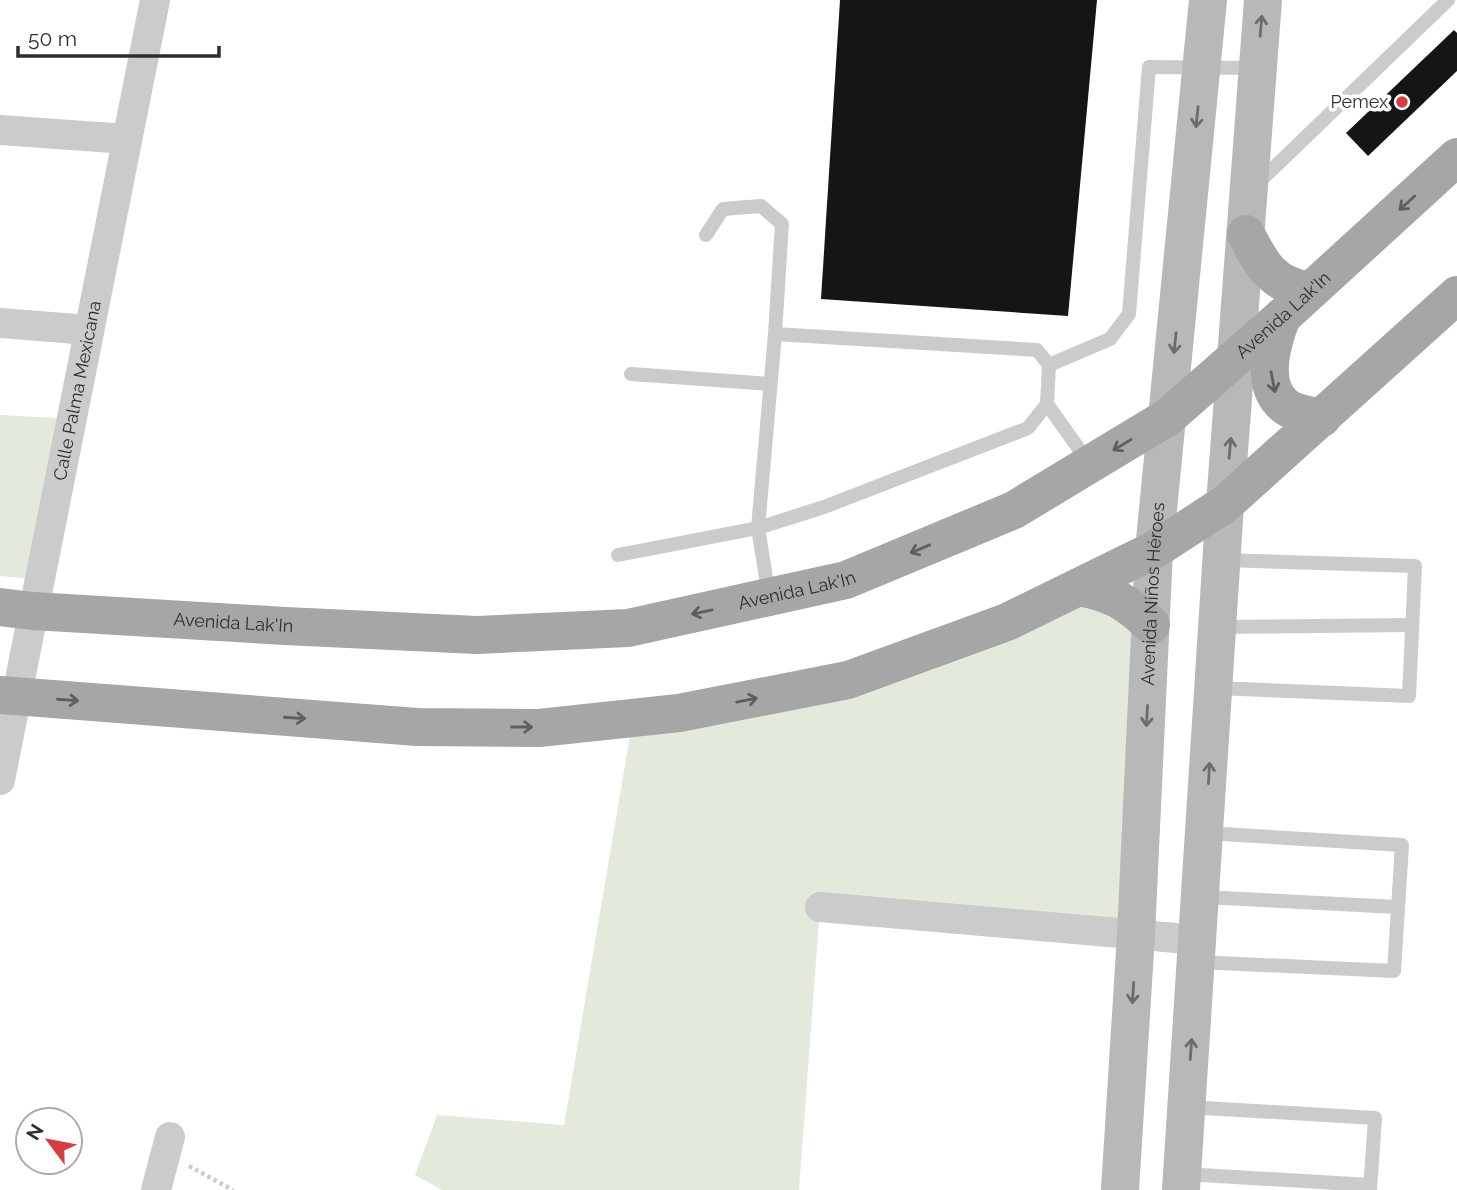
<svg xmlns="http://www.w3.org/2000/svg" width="1457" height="1190" font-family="Raleway,sans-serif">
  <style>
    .green { fill: #e3eadc }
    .building { fill: #151515 }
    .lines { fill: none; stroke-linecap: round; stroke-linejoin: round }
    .path { stroke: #cbcbcb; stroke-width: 4.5; stroke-dasharray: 3.5 3.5; stroke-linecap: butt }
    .service { stroke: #cbcbcb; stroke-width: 14 }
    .minor { stroke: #cbcbcb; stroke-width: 30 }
    .secondary { stroke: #b8b8b8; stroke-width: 38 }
    .primary { stroke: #a6a6a6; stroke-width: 38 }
    .oneway { stroke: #6c6c6c }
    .oneway2 { stroke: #5e5e5e }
    .poi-dot { fill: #d93b42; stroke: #fff; stroke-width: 2.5 }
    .labels { text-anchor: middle; stroke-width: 7; stroke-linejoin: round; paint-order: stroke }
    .poi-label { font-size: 18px; fill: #2e2e2e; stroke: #fff; text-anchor: end }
    .street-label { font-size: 18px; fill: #2e2e2e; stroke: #fff }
  </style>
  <rect width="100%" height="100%" fill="#fff"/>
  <g class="green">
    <polygon points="0,415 59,418 31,579 0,576"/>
    <polygon points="1079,587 1136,611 1136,935 820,907 799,1190 442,1190 415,1175 437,1115 564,1125 633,718 783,692"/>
  </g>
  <g class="building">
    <polygon points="840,0 1097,0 1068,316 821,299"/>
    <polygon points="1454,30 1457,33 1457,71 1368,156 1346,133"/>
  </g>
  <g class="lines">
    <polyline class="path" points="189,1166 233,1190"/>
    <g class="service">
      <polyline points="1257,184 1448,0"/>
      <polyline points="706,235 723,209 761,206 782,224 775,334 758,528 769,596"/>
      <polyline points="1049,365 1110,339 1129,314 1149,67 1256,68"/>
      <polyline points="631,374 770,384"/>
      <polyline points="1047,404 1089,463"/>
      <polyline points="618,555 758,528 824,507 1028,428 1047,404 1049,365 1037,350 775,334"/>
      <polyline points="1219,627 1412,625"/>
      <polyline points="1215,688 1409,696 1415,566 1223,560"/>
      <polyline points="1202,897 1398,907"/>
      <polyline points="1198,962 1394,971 1402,845 1206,833"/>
      <polyline points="1187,1107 1375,1118 1370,1190"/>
      <polyline points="1184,1174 1370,1185"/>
    </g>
    <g class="minor">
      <polyline points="0,130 127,139"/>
      <polyline points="0,323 89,330"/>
      <path id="s1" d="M0,780l155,-780"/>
      <polyline points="820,907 1199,940"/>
      <polyline points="156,1190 170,1137"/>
    </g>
    <g class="secondary">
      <path id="s2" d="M1120,1190l16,-255 18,-385 54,-550"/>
      <polyline points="1181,1190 1225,504 1263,0"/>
    </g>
    <g class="primary">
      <path d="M1246,234c16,32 27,51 64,57"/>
      <path d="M1282,317c-10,26 -23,68 3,89 10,8 25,9 37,12"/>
      <path d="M1079,587c33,6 48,15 72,38"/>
      <path id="s3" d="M0,607l33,4 252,15 192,9 151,-7 218,-48 168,-70 154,-93 114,-100 175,-160"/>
      <polyline points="0,695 417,727 539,728 679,713 848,680 1007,622 1154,550 1225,504 1457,295"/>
    </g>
  </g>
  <defs><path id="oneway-shaft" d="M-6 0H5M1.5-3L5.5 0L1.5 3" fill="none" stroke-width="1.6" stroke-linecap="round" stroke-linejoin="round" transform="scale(1.75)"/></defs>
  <g class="oneway">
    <use href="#oneway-shaft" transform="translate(1261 26) rotate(-85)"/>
    <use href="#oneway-shaft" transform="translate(1197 117) rotate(96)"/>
    <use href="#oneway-shaft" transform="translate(1175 343) rotate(96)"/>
    <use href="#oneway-shaft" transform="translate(1230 448) rotate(-85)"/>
    <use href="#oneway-shaft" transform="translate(1147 716) rotate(93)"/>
    <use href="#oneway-shaft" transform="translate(1209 773) rotate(-87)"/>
    <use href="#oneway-shaft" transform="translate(1133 993) rotate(94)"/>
    <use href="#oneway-shaft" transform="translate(1191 1049) rotate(-86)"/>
  </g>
  <g class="oneway2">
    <use href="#oneway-shaft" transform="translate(1407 203) rotate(138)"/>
    <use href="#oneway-shaft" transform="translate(1273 382) rotate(79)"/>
    <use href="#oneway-shaft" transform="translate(1122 445) rotate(149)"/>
    <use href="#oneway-shaft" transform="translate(920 549) rotate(157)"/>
    <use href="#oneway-shaft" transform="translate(702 612) rotate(168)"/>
    <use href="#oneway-shaft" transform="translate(68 700) rotate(4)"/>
    <use href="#oneway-shaft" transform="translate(747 700) rotate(-11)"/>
    <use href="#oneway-shaft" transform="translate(295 718) rotate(4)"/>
    <use href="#oneway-shaft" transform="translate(522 727)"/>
  </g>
  <circle class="poi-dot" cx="1402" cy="102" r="7"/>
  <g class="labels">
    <g class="poi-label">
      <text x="1388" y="108">Pemex</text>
    </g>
    <g class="street-label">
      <text dy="6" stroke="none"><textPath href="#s3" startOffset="1368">Avenida Lak'In</textPath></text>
      <text dy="6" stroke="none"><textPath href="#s1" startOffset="397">Calle Palma Mexicana</textPath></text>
      <text dy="6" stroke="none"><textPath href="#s3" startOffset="802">Avenida Lak'In</textPath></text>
      <text dy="6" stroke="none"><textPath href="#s2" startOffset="597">Avenida Niños Héroes</textPath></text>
      <text dy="6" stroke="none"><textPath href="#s3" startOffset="234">Avenida Lak'In</textPath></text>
    </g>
  </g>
  <g transform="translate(49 1141) rotate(302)"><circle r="33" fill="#ffffff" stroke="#ababab" stroke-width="2"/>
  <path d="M0-5L12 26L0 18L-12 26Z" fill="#d93b42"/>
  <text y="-10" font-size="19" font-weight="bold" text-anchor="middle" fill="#2e2e2e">N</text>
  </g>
  <path d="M18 46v10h201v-10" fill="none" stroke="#2e2e2e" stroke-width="3.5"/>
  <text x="28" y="46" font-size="21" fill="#2e2e2e" stroke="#ffffff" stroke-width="5" paint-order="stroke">50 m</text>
</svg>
